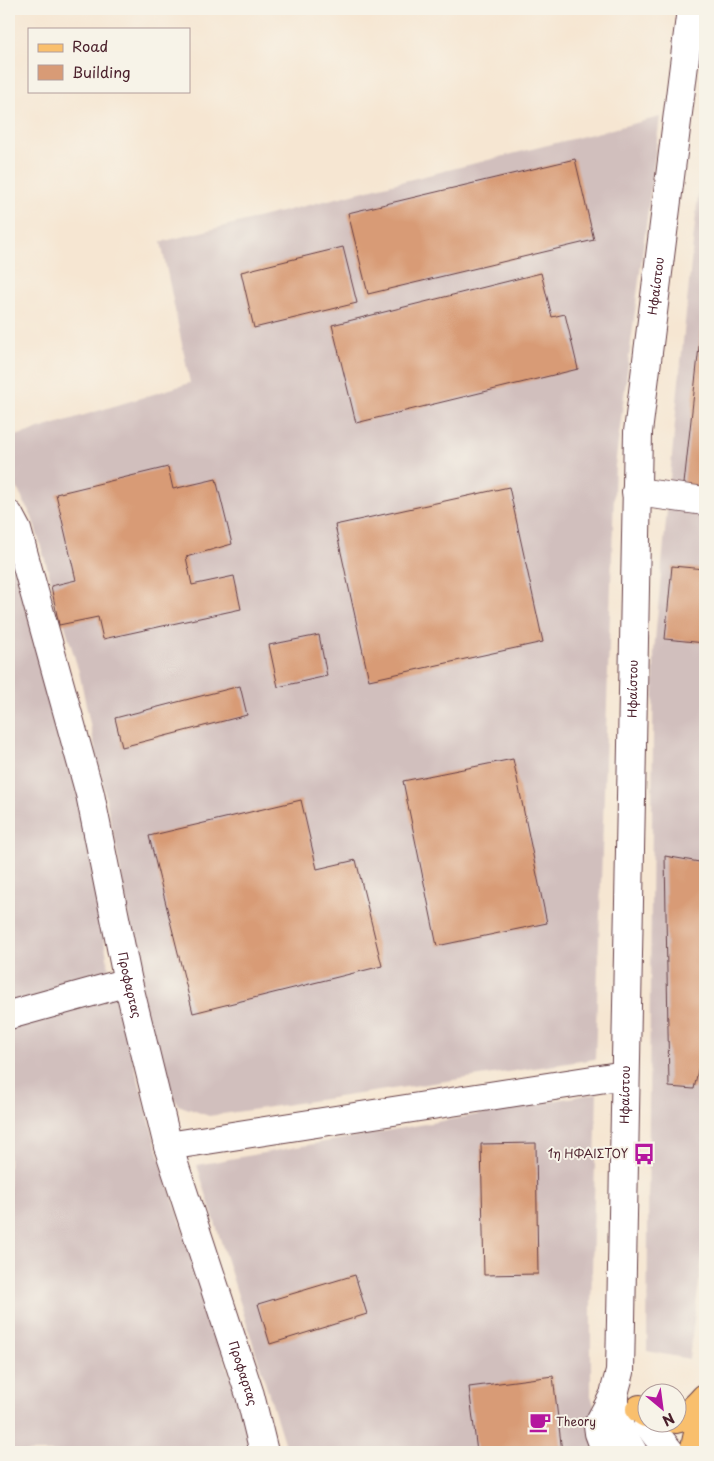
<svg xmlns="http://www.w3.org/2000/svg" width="714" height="1461" font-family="'Playpen Sans',sans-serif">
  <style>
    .industrial { fill: #d1bfbd }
    .building { fill: #d89b76 }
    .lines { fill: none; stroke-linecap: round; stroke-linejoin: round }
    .minor-casing { stroke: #643d44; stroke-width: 30 }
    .major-casing { stroke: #643d44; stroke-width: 30 }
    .minor { stroke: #fff; stroke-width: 28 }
    .major { stroke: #f9bf6d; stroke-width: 28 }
    .labels { text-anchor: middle; stroke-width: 4; stroke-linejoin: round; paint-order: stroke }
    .street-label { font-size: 12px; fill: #4a1f2b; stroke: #f7f3e8 }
    .poi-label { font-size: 12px; fill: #4a1f2b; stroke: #f7f3e8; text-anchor: end }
  </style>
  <rect width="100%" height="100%" fill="#f7f3e8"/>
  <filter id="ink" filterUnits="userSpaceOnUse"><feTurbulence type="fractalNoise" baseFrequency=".02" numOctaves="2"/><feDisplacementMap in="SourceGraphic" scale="10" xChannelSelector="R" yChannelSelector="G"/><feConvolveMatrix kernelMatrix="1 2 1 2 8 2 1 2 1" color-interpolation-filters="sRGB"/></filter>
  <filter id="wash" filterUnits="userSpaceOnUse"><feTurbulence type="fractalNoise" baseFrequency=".0096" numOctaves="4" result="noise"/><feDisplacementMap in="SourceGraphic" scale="20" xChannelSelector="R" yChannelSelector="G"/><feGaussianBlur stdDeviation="1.12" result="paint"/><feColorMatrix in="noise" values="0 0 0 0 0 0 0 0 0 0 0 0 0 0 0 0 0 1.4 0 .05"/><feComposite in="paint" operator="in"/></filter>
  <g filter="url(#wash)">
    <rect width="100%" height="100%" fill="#f6e6d2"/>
    <g class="industrial">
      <polygon points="660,117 615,466 595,1059 209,1116 178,1105 155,1064 115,841 79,672 32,517 9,473 9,438 190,383 161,242"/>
      <polygon points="705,126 705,1236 689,1359 647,1351 650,987 654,651 678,391"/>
      <polygon points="9,532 82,804 110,976 158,1152 255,1452 9,1452"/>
      <polygon points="597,1093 591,1306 591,1396 610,1452 287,1452 197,1165"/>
    </g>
    <g id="blocks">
      <g class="building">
        <polygon points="575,159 594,240 368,294 348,213"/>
        <polygon points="343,247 357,303 254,328 241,272"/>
        <polygon points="541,273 552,317 565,314 578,369 356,423 332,325"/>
        <polygon points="704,301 705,301 705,495 683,493"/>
        <polygon points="168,467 173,489 216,479 232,544 186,557 192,585 234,576 241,609 103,639 98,617 59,625 51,586 76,580 56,494"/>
        <polygon points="509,487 543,642 369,680 335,525"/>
        <polygon points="672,566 705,569 705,643 665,639"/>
        <polygon points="319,635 327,676 278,687 269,645"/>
        <polygon points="240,686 247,715 122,747 115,718"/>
        <polygon points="513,759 547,923 437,946 403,781"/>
        <polygon points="301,800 317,869 356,860 382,966 193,1013 149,836"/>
        <polygon points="665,856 705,863 705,1038 694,1089 669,1087"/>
        <polygon points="536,1143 538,1274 484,1275 481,1144"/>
        <polygon points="355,1275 367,1314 270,1344 258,1304"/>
        <polygon points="553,1376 562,1452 477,1452 469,1387"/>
      </g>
    </g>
  </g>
  <g filter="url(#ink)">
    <use href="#blocks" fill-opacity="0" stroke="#643d44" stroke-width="1"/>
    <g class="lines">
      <g class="minor-casing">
        <g id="minor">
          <polyline points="636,492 705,501"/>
          <path id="s1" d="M9,515l8,15 73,264 38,188 40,164 82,249 14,57"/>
          <polyline points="9,1015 128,982"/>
          <polyline points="168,1146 625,1075"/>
          <polyline points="648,1424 656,1435 670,1452"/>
          <polyline points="606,1452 599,1433 598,1425 614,1395"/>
          <path id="s2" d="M633,1452c-10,-16 -20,-37 -19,-56 1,-8 4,-16 6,-24l18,-940 53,-423"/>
        </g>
      </g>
      <g class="major-casing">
        <g id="major">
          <polyline points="640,1409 646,1413"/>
          <path d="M676,1419c12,-2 22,-13 29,-21"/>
          <polyline points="694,1452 705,1401"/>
        </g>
      </g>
      <use href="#minor" class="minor"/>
      <use href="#major" class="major"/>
    </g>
  </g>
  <defs>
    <g id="bus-bare" transform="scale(1.725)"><path d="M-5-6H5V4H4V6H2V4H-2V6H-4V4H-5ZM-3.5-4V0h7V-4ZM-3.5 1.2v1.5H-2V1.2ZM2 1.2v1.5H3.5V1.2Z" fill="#b5179e" stroke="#f7f3e8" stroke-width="2.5" paint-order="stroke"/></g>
    <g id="cafe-bare" transform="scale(1.725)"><path d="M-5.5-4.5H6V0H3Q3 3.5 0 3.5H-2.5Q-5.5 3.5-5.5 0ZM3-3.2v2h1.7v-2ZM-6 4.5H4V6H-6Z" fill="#b5179e" stroke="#f7f3e8" stroke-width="2.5" paint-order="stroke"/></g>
  </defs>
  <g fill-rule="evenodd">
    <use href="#bus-bare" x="644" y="1154"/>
    <use href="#cafe-bare" x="540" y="1422"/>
  </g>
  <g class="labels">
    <g class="street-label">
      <text dy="4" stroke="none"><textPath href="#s2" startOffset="1172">Ηφαίστου</textPath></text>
      <text dy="4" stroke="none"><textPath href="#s2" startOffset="768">Ηφαίστου</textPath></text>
      <text dy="4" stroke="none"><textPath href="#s1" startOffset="486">Προφαρτας</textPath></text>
      <text dy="4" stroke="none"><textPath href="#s2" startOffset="362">Ηφαίστου</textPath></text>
      <text dy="4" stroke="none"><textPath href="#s1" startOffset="891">Προφαρτας</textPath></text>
    </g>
    <g class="poi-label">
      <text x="628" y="1158">1η ΗΦΑΙΣΤΟΥ</text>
      <text x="556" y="1426" text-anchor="start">Theory</text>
    </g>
  </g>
  <rect width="714" height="1461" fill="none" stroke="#f7f3e8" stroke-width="30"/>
  <rect x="28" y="28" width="162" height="65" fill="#f7f3e8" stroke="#b29e9c"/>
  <rect x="38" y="44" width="25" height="8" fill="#f9bf6d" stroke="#b29e9c"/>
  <text x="72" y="52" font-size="15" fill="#4a1f2b">Road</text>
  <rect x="38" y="65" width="25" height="15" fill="#d89b76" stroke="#b29e9c"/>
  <text x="72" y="78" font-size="15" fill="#4a1f2b">Building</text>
  <g transform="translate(662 1408) rotate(151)"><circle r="24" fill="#f7f3e8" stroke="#b29e9c"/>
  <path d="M0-4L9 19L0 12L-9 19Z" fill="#b5179e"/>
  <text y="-8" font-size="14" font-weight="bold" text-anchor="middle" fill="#4a1f2b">N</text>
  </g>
</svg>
